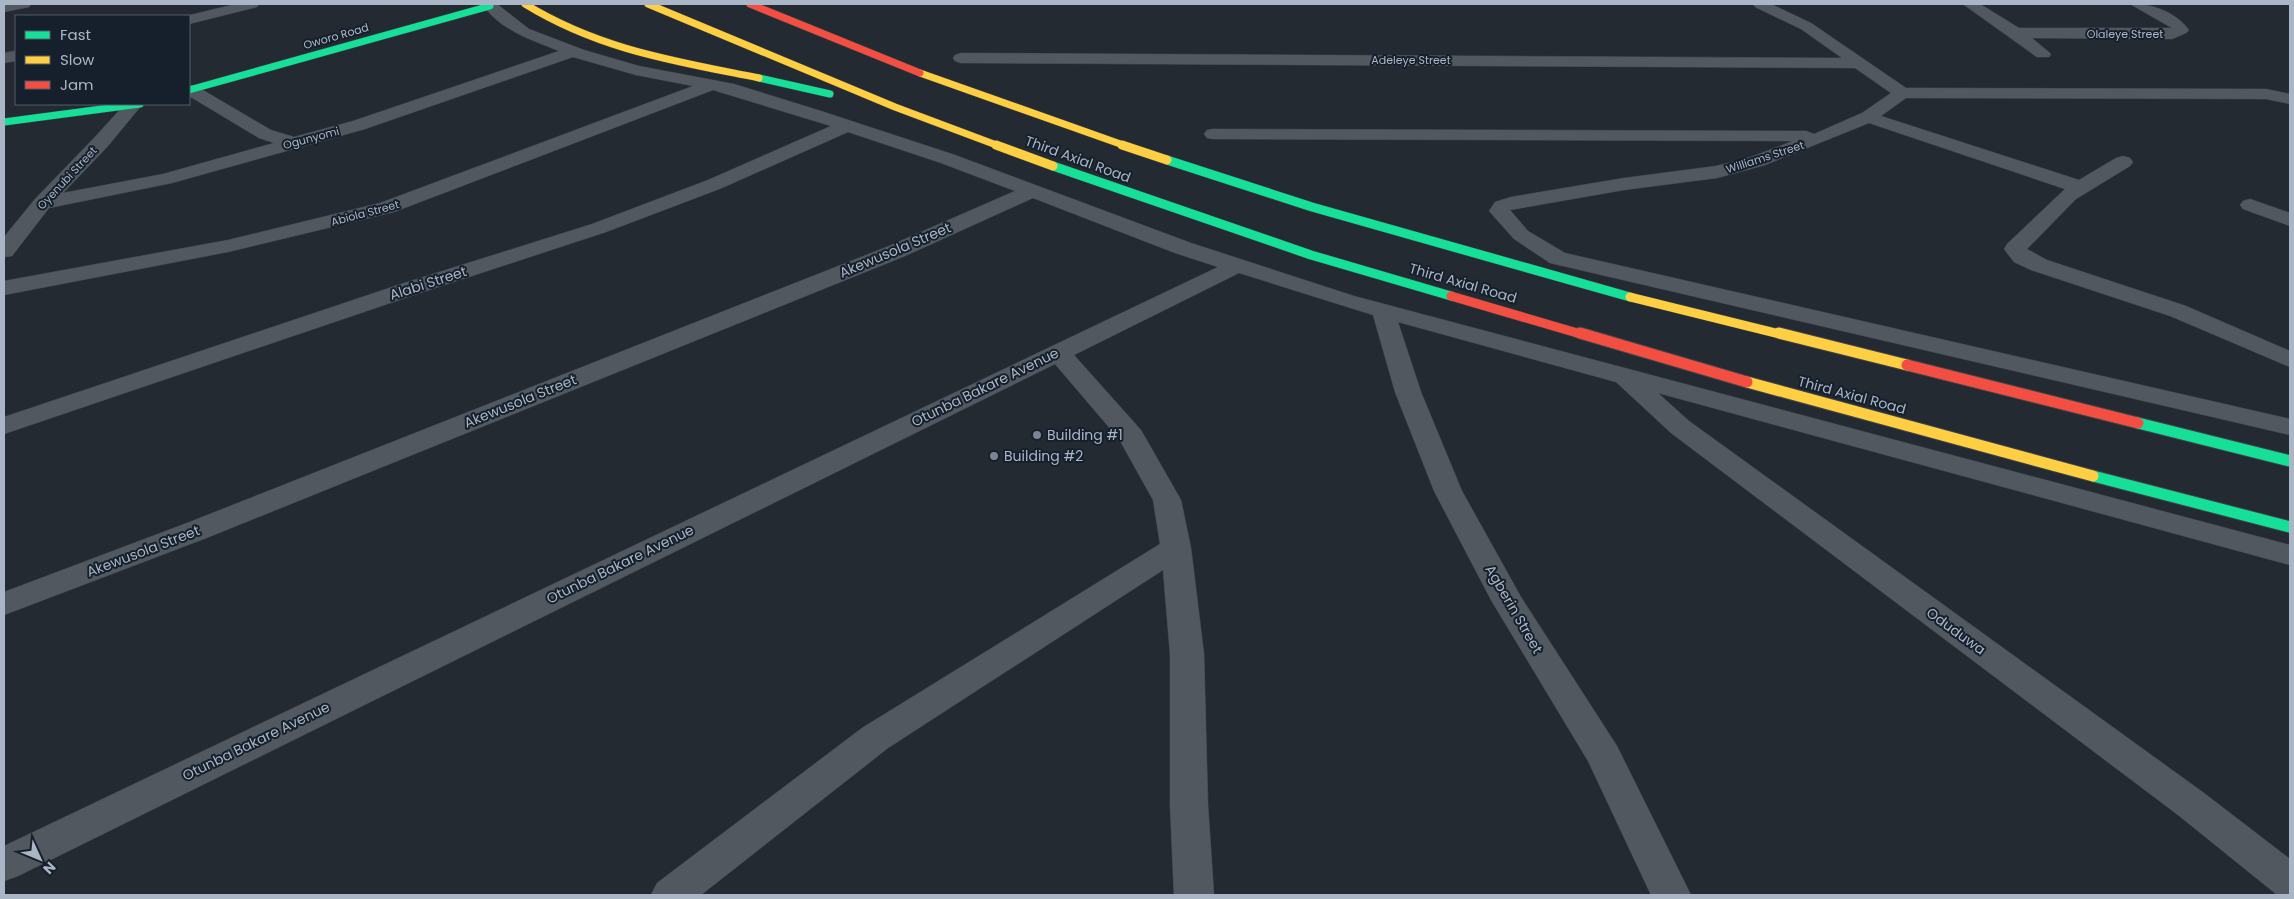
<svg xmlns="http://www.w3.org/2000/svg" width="2294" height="899" font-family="Poppins,sans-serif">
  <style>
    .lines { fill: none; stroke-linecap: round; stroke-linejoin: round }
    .street-casing { stroke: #3f444a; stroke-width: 1 }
    .fast-far2-casing { stroke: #3f444a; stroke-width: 8 }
    .fast-far1-casing { stroke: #3f444a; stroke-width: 10 }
    .fast-casing { stroke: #3f444a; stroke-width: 13 }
    .slow-far2-casing { stroke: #3f444a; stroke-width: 8 }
    .slow-far1-casing { stroke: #3f444a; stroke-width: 10 }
    .slow-casing { stroke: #3f444a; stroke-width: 13 }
    .jam-far2-casing { stroke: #3f444a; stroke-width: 8 }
    .jam-far1-casing { stroke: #3f444a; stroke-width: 10 }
    .jam-casing { stroke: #3f444a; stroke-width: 13 }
    .street { fill: #525860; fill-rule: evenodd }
    .fast-far2 { stroke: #16e098; stroke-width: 7 }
    .fast-far1 { stroke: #16e098; stroke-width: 9 }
    .fast { stroke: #16e098; stroke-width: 11 }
    .slow-far2 { stroke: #ffcf43; stroke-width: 7 }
    .slow-far1 { stroke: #ffcf43; stroke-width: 9 }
    .slow { stroke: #ffcf43; stroke-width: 11 }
    .jam-far2 { stroke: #f24e42; stroke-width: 7 }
    .jam-far1 { stroke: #f24e42; stroke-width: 9 }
    .jam { stroke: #f24e42; stroke-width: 11 }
    .poi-dot { fill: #7b8492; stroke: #16202c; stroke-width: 2 }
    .labels { text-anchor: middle; stroke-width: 4; stroke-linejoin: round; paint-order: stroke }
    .far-street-label { font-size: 11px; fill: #aab5c6; stroke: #16202c }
    .street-label { font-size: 14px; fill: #aab5c6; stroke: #16202c }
    .poi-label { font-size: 14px; fill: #aab5c6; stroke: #16202c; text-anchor: start }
  </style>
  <rect width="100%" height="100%" fill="#232a32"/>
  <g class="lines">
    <g class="street-casing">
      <g id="street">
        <polygon points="4,4 31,4 29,7 4,12"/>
        <polygon points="236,4 259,4 257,7 189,24 189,16 186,16"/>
        <path d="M482,4h15l32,25 55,21 55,16 95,18 87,27 134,44 236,88 163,53 936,249v20l-632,-172 31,28 515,372 86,66v36l-14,-1 -98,-79 -507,-382 -55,-51 -218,-60 23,70 41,99 59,106 96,149 74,149h-40l-63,-134 -97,-161 -57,-109 -39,-99 -22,-77 -134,-42 -165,82 67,75 40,70 10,48 13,106 4,151 6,90h-40l-4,-90v-151l-7,-84 -275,178 -187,147h-50l6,-12 205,-155 298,-184 -7,-44 -34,-61 -64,-75 -1037,512 -14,5v-35l1214,-579 -43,-14 -142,-55 -128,58 -696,281 -205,78v-23l183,-69 702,-277 126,-55 -74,-28 -93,-31 -126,56 -116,44 -192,63 -410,139v-17l394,-132 194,-61 116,-44 123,-54 -118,-36 -319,122 -166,40 -224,43v-14l224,-41 152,-37 313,-117 -57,-11 -63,-18 -208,72 -193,54 -123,25 -37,48 -8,1v-20l31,-38 59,-61 31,-34h14l2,2 -33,40 -45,47 100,-19 111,-31 -15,-5 -70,-42v-11l7,1 75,44 23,7 59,-16 206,-70c-28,-11 -59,-21 -77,-47z"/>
        <polygon points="1753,4 1771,4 1811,23 1906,88 2266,89 2290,94 2290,104 2266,99 1906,98 1881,116 2079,180 2116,158 2123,156 2130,158 2133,162 2130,166 2076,199 2027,249 2047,260 2186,306 2290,351 2290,367 2170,316 2031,270 2014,262 2004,249 2007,244 2065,189 1869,123 1765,165 1717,178 1624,190 1510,210 1528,231 1565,253 2290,419 2290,435 1550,263 1514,239 1489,211 1495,202 1511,197 1624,178 1716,166 1751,157 1793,141 1213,139 1207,138 1204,134 1207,130 1213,129 1806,131 1814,134 1862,113 1891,93 1855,68 961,63 955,61 953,58 955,55 961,53 1842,58 1801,29 1755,7"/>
        <path d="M1963,4h17l39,24h153l-42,-24c21,-1 46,8 59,26l-3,3 -14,6 -140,-1 19,16 -2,3h-12z"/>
        <polygon points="16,51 16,61 4,63 4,53"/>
        <polygon points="2250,199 2290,213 2290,226 2243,209 2240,205 2243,201"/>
      </g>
    </g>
    <g class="fast-far2-casing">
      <g id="fast-far2">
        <polyline points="759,78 830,94"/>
        <polyline points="189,90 490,6"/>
        <polyline points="4,122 140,104"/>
      </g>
    </g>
    <g class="fast-far1-casing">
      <g id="fast-far1">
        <polyline points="1167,160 1312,207 1630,297"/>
        <polyline points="1053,166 1311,255 1451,296"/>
      </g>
    </g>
    <g class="fast-casing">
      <g id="fast">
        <polyline points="2138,423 2290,461"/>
        <polyline points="2093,476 2290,527"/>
      </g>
    </g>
    <g class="slow-far2-casing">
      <g id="slow-far2">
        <path d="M525,4c75,46 150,57 234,74"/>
        <polyline points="648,4 895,107 999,146"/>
        <polyline points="920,73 1126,146"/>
      </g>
    </g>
    <g class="slow-far1-casing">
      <g id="slow-far1">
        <polyline points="996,145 1053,166"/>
        <polyline points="1122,145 1167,160"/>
        <polyline points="1630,297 1784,335"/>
      </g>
    </g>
    <g class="slow-casing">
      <g id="slow">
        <polyline points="1779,333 1907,365"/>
        <polyline points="1747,382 2093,476"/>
      </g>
    </g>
    <g class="jam-far2-casing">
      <polyline id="jam-far2" points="750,4 920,73"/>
    </g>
    <g class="jam-far1-casing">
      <polyline id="jam-far1" points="1451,296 1584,335"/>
    </g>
    <g class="jam-casing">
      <g id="jam">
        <polyline points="1580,333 1747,382"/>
        <polyline points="1907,365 2138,423"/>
      </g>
    </g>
    <use href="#street" class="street"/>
    <use href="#fast-far2" class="fast-far2"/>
    <use href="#fast-far1" class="fast-far1"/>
    <use href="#fast" class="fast"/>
    <use href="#slow-far2" class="slow-far2"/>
    <use href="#slow-far1" class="slow-far1"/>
    <use href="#slow" class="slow"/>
    <use href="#jam-far2" class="jam-far2"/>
    <use href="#jam-far1" class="jam-far1"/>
    <use href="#jam" class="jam"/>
  </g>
  <g class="poi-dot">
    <circle cx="1037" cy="435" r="5"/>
    <circle cx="994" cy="456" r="5"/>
  </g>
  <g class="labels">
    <g class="far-street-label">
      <text x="2125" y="38">Olaleye Street</text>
      <text transform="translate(336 36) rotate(-16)" y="4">Oworo Road</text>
      <text x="1411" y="64">Adeleye Street</text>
      <text transform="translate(311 138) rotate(-15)" y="4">Ogunyomi</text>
      <text transform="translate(1765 157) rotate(-18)" y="4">Williams Street</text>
      <text transform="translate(67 178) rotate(-47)" y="4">Oyenubi Street</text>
      <text transform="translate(365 213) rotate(-15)" y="4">Abiola Street</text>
    </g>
    <g class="street-label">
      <text transform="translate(1078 159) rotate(20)" y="5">Third Axial Road</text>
      <text transform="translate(895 250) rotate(-23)" y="5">Akewusola Street</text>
      <text transform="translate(428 283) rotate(-18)" y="5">Alabi Street</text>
      <text transform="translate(1463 283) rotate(16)" y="5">Third Axial Road</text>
      <text transform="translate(985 387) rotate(-26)" y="5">Otunba Bakare Avenue</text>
      <text transform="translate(1852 395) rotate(15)" y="5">Third Axial Road</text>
      <text transform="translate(520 401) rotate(-22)" y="5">Akewusola Street</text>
      <text transform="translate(143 551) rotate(-21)" y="5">Akewusola Street</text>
      <text transform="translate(620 564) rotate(-26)" y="5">Otunba Bakare Avenue</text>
      <text transform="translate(1514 609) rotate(60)" y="5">Agberin Street</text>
      <text transform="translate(1956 631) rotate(36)" y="5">Oduduwa</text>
      <text transform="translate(256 741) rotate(-26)" y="5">Otunba Bakare Avenue</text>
    </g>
    <g class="poi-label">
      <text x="1047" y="440">Building #1</text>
      <text x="1004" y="461">Building #2</text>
    </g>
  </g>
  <rect width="2294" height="899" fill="none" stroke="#aab5c6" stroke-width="10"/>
  <rect x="15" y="15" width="175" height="90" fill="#16202c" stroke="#515c6a"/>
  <rect x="25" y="31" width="25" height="8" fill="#16e098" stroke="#515c6a"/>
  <text x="60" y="40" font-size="15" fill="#aab5c6">Fast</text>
  <rect x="25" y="56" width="25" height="8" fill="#ffcf43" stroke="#515c6a"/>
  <text x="60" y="65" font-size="15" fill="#aab5c6">Slow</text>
  <rect x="25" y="81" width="25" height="8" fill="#f24e42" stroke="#515c6a"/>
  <text x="60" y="90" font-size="15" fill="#aab5c6">Jam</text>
  <g transform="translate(40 859) rotate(134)" stroke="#16202c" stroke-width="4" paint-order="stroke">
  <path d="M0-4L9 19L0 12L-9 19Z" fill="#aab5c6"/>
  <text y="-8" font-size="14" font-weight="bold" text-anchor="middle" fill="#aab5c6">N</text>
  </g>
</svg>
